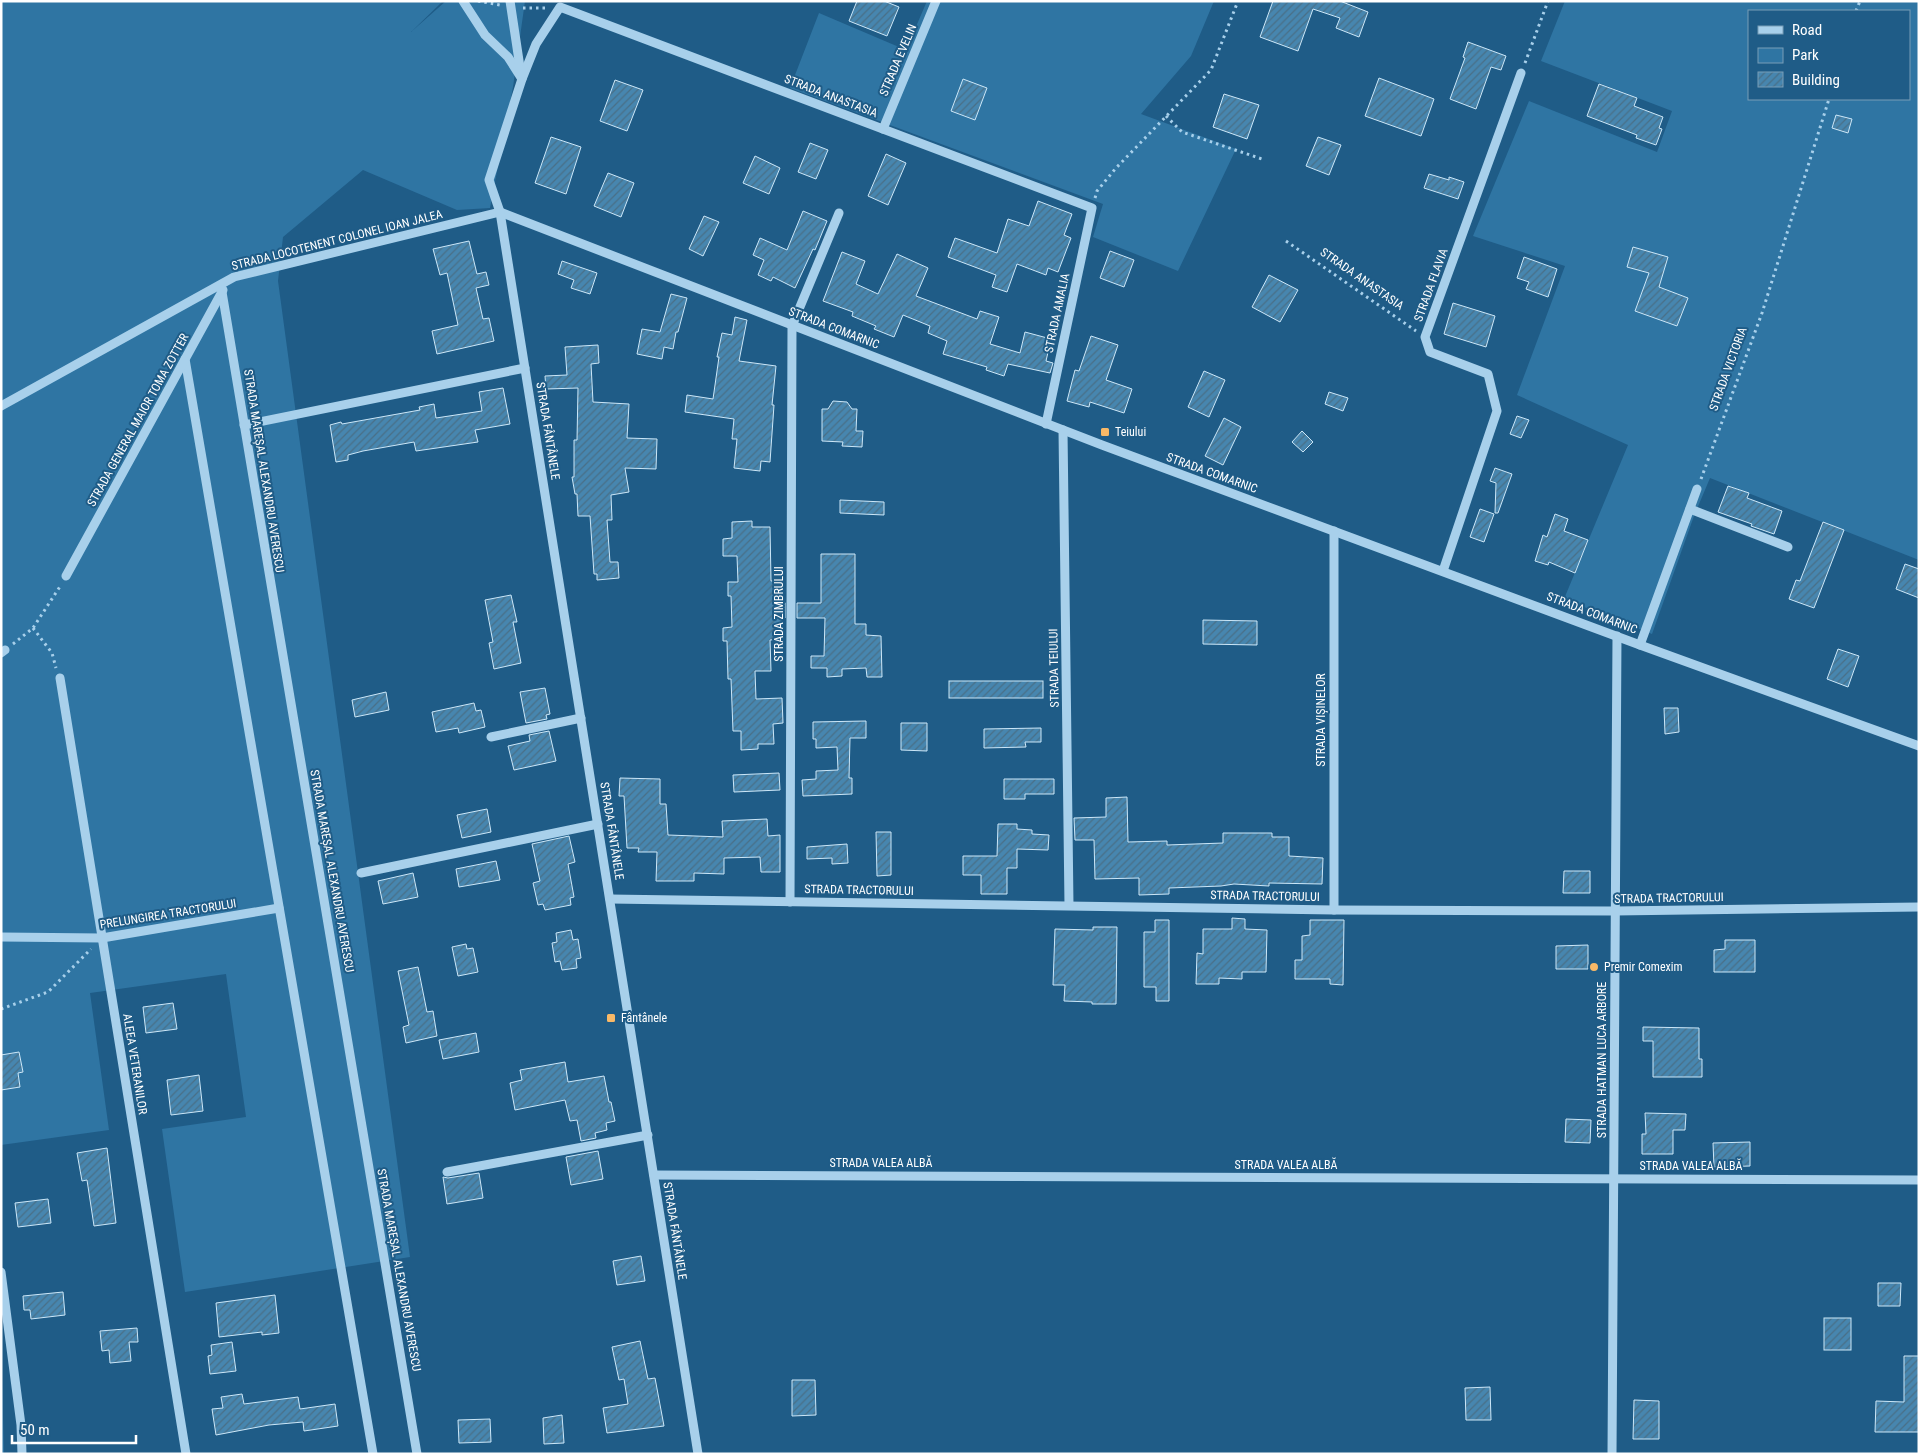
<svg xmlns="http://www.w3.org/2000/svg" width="1920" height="1455" font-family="'Roboto Condensed',sans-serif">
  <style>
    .green { fill: #2f75a3; fill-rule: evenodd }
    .building { fill: url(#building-hatch); stroke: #cce7f8 }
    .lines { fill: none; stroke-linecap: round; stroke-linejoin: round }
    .path { stroke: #a8d0eb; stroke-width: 3; stroke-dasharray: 2.5 4; stroke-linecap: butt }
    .minor { stroke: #a8d0eb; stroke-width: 9 }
    .poi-dot { fill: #f9b967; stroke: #1f5c87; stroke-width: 2 }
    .labels { text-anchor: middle; stroke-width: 4; stroke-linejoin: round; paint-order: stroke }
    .street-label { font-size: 12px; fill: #fff; stroke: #1f5c87 }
    .poi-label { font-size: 12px; fill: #fff; stroke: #1f5c87; text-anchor: start }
  </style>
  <defs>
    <pattern id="building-hatch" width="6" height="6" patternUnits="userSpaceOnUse" patternTransform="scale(1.25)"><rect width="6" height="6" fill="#4786af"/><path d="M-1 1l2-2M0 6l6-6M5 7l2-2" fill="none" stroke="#496f87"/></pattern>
  </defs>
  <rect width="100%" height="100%" fill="#1f5c87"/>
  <g class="green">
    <polygon points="1,1 443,1 411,32 446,1 525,1 513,87 490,208 457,210 363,170 283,237 278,281 410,1257 185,1292 162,1129 246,1117 226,974 90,993 109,1130 1,1145"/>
    <polygon points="927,1 1214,1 1191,56 1141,114 1236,149 1178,271 1093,237 1103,204 790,88 819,13 906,50"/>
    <path d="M1565,1h354v559l-209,-82 -16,38 -42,118 -88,-35 64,-154 -111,-50 48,-129 -92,-30 56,-135 128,51 15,-41 -131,-50zM1749,11h160v88h-160z"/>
    <polygon points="1,1342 4,1454 1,1454"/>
  </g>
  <g class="building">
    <polygon points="857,1 884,1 899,7 887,36 849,21"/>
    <polygon points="1273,1 1340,1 1368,12 1359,37 1336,28 1340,18 1313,9 1298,51 1260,37"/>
    <polygon points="1468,42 1506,56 1501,70 1491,67 1476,109 1450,99 1465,58 1463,57"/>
    <polygon points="1379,78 1434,99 1421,136 1365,116"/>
    <polygon points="963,79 987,88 975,120 951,111"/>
    <polygon points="615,80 643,90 627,131 600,121"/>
    <polygon points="1599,84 1637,98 1634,106 1663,117 1659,128 1662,129 1656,145 1636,138 1637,135 1587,116"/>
    <polygon points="1224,94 1259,105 1247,139 1213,127"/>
    <polygon points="1836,115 1852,119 1848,133 1832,128"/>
    <polygon points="551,137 581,147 566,194 535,183"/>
    <polygon points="1318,137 1341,145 1329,175 1306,166"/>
    <polygon points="810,143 828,150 816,179 798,172"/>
    <polygon points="886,154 906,163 888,205 868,196"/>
    <polygon points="755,156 780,168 769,194 743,183"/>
    <polygon points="608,173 634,183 621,217 594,206"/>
    <polygon points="1429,174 1449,180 1449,177 1464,182 1458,199 1424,188"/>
    <polygon points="1038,201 1072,214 1064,235 1071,238 1058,272 1048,268 1046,275 1017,264 1007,292 992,287 996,275 948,257 955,238 997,253 1008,219 1029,226"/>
    <polygon points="803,211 827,221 815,250 813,249 795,288 773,277 771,281 758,275 764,260 753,255 760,238 787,250"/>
    <polygon points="704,216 719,222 703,256 689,249"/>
    <polygon points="469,241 477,274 486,272 489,285 476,288 483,319 489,318 494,341 437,354 432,331 458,325 447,273 440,275 433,249"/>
    <polygon points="1633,247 1668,257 1659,287 1688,298 1677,326 1635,311 1649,273 1627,267"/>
    <polygon points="1110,251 1134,260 1124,287 1100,278"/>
    <polygon points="842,252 865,261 856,284 878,294 897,254 928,268 916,296 977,319 980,311 999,317 990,344 1020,353 1025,332 1051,339 1046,361 1053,363 1050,373 1008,364 1004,376 986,370 987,367 943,354 947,341 928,333 930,326 903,315 894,337 874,329 876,326 852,316 853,312 823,301"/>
    <polygon points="1524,257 1557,269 1548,297 1526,289 1529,282 1517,278"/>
    <polygon points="562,261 597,273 590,294 571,288 574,280 558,274"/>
    <polygon points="1269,275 1298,290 1280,322 1252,307"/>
    <polygon points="671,294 687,298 678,332 676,332 673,349 664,347 662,359 637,354 642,329 660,332"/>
    <polygon points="1453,303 1495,316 1486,347 1444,334"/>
    <polygon points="735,317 747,320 739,361 776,366 772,405 774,405 770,462 761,461 760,471 734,468 737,439 732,439 734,419 685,412 687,395 713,399 719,357 717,357 722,333 732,335"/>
    <polygon points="1091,336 1118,345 1106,380 1132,389 1124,413 1090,402 1089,407 1067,401 1075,370 1079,371"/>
    <polygon points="598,345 599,363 591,364 593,402 629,404 627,438 657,439 656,469 625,468 629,492 611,495 612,520 607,520 610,562 618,562 619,578 597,580 597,574 594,574 590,516 578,516 577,494 575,494 572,477 574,477 574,440 577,440 578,388 546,389 545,376 567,375 565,347"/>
    <polygon points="1204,371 1225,380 1209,417 1188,407"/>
    <polygon points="503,388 510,424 475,430 478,442 416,451 414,442 363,451 348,455 348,460 336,462 330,425 341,422 342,424 420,410 419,407 434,404 436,418 482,411 479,392"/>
    <polygon points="1329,392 1348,398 1343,411 1325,404"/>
    <polygon points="833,401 847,402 852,409 857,409 856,431 863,431 862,447 842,446 843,442 822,441 822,409 828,409"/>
    <polygon points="1517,416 1529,420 1521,438 1510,434"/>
    <polygon points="1224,418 1241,427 1223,465 1205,456"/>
    <polygon points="1302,431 1313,442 1303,452 1292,442"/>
    <polygon points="1495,468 1512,474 1498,513 1495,513 1496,483 1490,481"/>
    <polygon points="1728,486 1749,493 1747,498 1782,511 1774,534 1751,526 1752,524 1718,512"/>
    <polygon points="840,500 884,502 884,515 840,513"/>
    <polygon points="1480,509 1494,514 1484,542 1470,537"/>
    <polygon points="1555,514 1568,519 1564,531 1588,540 1575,573 1549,562 1548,565 1535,561 1543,535 1547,537"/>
    <polygon points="752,521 752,527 770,527 771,581 781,580 782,599 785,603 785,618 782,618 783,639 770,640 771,671 755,671 756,699 782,698 783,723 773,724 774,744 758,744 758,749 741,750 741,731 733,731 731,679 728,679 727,641 723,641 723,628 732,627 731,596 728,596 728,582 738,582 737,556 723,556 723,539 732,538 732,522"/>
    <polygon points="1823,522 1844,530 1814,608 1789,599 1796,580 1800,581"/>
    <polygon points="821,554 855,554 855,624 866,624 866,635 881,636 882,677 867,677 866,668 842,669 842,676 827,677 827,668 811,668 811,656 824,656 825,618 797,618 797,603 821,603"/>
    <polygon points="1905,564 1919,569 1919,598 1896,589"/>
    <polygon points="511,595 517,622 513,622 521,663 494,669 489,643 493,642 485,600"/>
    <polygon points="1203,620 1257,621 1257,645 1203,644"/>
    <polygon points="1838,649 1859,656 1848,687 1827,679"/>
    <rect x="949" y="681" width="94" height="17"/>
    <polygon points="545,688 550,714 546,715 547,719 526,723 520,692"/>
    <polygon points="386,692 389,710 355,717 352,700"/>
    <polygon points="474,703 476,711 481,710 485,727 459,733 458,728 436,732 432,712"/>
    <polygon points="1664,708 1678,708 1679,732 1665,734"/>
    <polygon points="866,721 866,738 850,738 849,778 852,778 852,794 803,796 802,780 816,779 816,771 838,770 837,747 816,748 816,739 813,739 813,722"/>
    <polygon points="901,723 927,723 927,751 901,750"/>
    <polygon points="1041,728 1041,742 1025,742 1026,747 984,748 984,729"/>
    <polygon points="549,731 556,761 514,770 508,746 530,741 529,735"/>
    <polygon points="779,773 780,790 734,792 733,775"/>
    <polygon points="620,778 660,779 660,804 666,804 668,835 723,837 722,821 767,819 768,836 780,835 780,872 761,872 760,857 724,858 724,874 694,873 694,881 656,881 657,852 638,852 639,848 627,848 624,796 619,796"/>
    <polygon points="1004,779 1054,779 1054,794 1025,794 1025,799 1004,799"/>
    <polygon points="1127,797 1128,842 1167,841 1167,845 1223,843 1223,833 1272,833 1272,837 1289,837 1289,856 1323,858 1322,884 1269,883 1269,886 1234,884 1221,886 1169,888 1169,894 1139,895 1139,878 1095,879 1094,840 1075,840 1074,818 1106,817 1106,798"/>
    <polygon points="487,809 491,832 462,838 457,815"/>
    <polygon points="998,824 1017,824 1017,829 1032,830 1032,834 1049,835 1048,850 1017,849 1017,868 1007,868 1007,894 981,894 981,875 963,875 963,856 997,856"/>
    <polygon points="876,832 891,832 891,875 877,876"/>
    <polygon points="569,836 575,862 568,864 574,897 570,898 571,905 545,910 543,904 538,905 533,883 540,881 532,844"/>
    <polygon points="847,844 848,863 832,864 832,858 807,859 807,847"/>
    <polygon points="496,861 500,880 459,887 456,869"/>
    <polygon points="1564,871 1590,871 1590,893 1563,893"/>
    <polygon points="413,873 418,897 383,904 378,881"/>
    <polygon points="1232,918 1245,919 1245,929 1267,930 1266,972 1242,972 1242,979 1219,978 1219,984 1196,984 1197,953 1203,954 1203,929 1232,929"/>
    <polygon points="1155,920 1169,920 1169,1001 1156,1001 1156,987 1144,987 1144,932 1155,932"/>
    <polygon points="1310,920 1344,920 1343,985 1330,984 1330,979 1295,979 1295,960 1302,960 1302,936 1310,935"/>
    <polygon points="1093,927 1117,927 1116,1004 1092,1004 1092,1002 1064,1001 1065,985 1053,985 1055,929 1093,930"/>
    <polygon points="571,930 573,940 578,939 581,958 576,959 577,968 562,970 560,961 555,962 552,943 557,942 556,933"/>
    <polygon points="1725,940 1755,940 1755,972 1714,972 1714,950 1725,949"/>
    <polygon points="466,944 467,949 473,948 478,972 458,976 452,947"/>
    <polygon points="1588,945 1588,969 1556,969 1556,946"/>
    <polygon points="418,967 427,1012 433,1011 437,1036 406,1043 403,1027 409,1025 398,971"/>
    <polygon points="173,1003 177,1029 146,1033 143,1007"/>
    <polygon points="1643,1027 1699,1028 1699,1059 1702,1059 1702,1077 1653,1077 1653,1041 1643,1041"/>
    <polygon points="476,1033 479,1052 443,1059 439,1040"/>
    <polygon points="19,1052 23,1072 18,1073 20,1087 1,1090 1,1055"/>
    <polygon points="565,1062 568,1082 604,1076 609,1102 611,1102 615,1121 606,1123 607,1130 595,1133 596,1138 581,1141 577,1120 570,1121 565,1100 515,1110 510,1083 522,1080 520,1070"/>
    <polygon points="199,1075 203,1111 171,1115 167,1080"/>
    <polygon points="1645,1113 1686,1114 1685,1130 1673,1130 1673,1154 1642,1154 1642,1134 1646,1134"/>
    <polygon points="1566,1119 1591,1120 1590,1143 1565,1142"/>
    <polygon points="1750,1142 1750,1166 1714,1167 1713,1143"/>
    <polygon points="107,1148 116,1223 94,1226 87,1180 82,1181 77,1153"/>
    <polygon points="598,1151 603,1179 571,1185 566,1157"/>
    <polygon points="479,1173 483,1198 447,1204 443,1177 448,1178"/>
    <polygon points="48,1199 51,1223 18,1227 15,1203"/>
    <polygon points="641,1256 645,1281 617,1285 613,1261"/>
    <polygon points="1878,1283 1901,1283 1900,1306 1878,1306"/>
    <polygon points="63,1292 65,1315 31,1319 30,1310 24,1310 23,1296"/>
    <polygon points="275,1295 279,1333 262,1335 262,1332 219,1337 216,1303"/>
    <rect x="1824" y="1318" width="27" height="32"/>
    <polygon points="137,1328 138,1342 129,1342 131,1361 110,1363 109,1350 102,1351 100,1331"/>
    <polygon points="640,1341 648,1379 655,1378 664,1426 607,1433 603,1408 628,1404 624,1379 619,1380 612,1347"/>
    <polygon points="232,1342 236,1371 210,1374 208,1356 212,1355 211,1345"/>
    <polygon points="1904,1356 1919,1356 1919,1432 1875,1432 1876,1401 1904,1402"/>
    <polygon points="792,1380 815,1380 816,1415 792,1416"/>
    <polygon points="1490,1387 1491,1420 1466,1420 1465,1388"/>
    <polygon points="242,1394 244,1404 298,1397 300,1409 335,1404 338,1426 304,1431 303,1422 269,1425 216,1435 212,1409 223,1408 221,1397"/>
    <polygon points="1634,1400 1659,1401 1659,1439 1633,1439"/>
    <polygon points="562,1415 564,1443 544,1444 543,1418"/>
    <polygon points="490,1419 491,1442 459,1443 458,1420"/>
  </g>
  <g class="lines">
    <g class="path">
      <polyline points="478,1 500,5"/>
      <polyline points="523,8 547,8"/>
      <polyline points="1856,11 1860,1"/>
      <polyline points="1525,63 1548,1"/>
      <polyline points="1166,116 1182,132 1262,159"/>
      <polyline points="1095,198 1097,191 1116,168 1211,70 1238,1"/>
      <polyline points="1286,241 1416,331"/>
      <polyline points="1701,479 1762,313 1829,99"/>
      <polyline points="33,628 52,653 56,668"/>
      <polyline points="13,644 33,628 61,585"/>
      <polyline points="1,1009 48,992 91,949"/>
    </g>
    <g class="minor">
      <polyline points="463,1 485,35 508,57 522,79"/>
      <polyline points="510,1 521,74"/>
      <polyline points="883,129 936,1"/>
      <polyline points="500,212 1102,445 1640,645 1919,746"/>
      <polyline points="222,292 417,1454"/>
      <polyline points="185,359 373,1454"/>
      <polyline points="1,406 234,277 500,212"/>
      <polyline points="244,425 525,368"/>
      <polyline points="1063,430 1069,905"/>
      <polyline points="1690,509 1788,547"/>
      <polyline points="1334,531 1334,910"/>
      <polyline points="1443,571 1497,411 1488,374 1430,352 1425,337 1521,73"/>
      <polyline points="66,576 223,290"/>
      <polyline points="1640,645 1697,489"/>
      <polyline points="1,653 5,650"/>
      <polyline points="60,678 186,1454"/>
      <polyline points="491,737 581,718"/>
      <polyline points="361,873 598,824"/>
      <polyline points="610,899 1334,910 1615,911 1919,907"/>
      <polyline points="790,902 792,326 839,213"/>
      <polyline points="1,937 102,938 279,908"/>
      <polyline points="447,1172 648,1135"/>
      <polyline points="654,1175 1919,1180"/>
      <polyline points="1,1272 21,1425 22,1454"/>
      <polyline points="698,1454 500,212 489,180 522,79 536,44 560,7 1092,208 1046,424"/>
      <polyline points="1612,1454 1617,636"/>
    </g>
  </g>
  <g class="poi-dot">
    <rect x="1100" y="427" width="10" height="10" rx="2.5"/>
    <circle cx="1594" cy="967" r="5"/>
    <rect x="606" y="1013" width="10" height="10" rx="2.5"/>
  </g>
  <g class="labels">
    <g class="street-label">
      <text transform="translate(898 60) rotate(-67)" y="4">STRADA EVELIN</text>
      <text transform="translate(831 96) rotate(21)" y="4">STRADA ANASTASIA</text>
      <text transform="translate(337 240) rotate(-14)" y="4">STRADA LOCOTENENT COLONEL IOAN JALEA</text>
      <text transform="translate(1362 279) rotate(35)" y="4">STRADA ANASTASIA</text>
      <text transform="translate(1431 285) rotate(-70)" y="4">STRADA FLAVIA</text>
      <text transform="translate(1057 313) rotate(-78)" y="4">STRADA AMALIA</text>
      <text transform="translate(834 328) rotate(21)" y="4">STRADA COMARNIC</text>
      <text transform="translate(1728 369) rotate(-70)" y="4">STRADA VICTORIA</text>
      <text transform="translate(138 420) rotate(-61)" y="4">STRADA GENERAL MAIOR TOMA ZOTTER</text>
      <text transform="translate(548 431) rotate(81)" y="4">STRADA FÂNTÂNELE</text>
      <text transform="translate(264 471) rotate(81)" y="4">STRADA MAREȘAL ALEXANDRU AVERESCU</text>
      <text transform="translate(1212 473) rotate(20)" y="4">STRADA COMARNIC</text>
      <text transform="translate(1592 613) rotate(21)" y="4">STRADA COMARNIC</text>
      <text transform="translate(779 614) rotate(-90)" y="4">STRADA ZIMBRULUI</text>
      <text transform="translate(1054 668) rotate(-91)" y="4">STRADA TEIULUI</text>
      <text transform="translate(1321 720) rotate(-90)" y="4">STRADA VIȘINELOR</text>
      <text transform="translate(612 831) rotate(81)" y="4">STRADA FÂNTÂNELE</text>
      <text transform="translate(332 871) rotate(80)" y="4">STRADA MAREȘAL ALEXANDRU AVERESCU</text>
      <text transform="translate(859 890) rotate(1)" y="4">STRADA TRACTORULUI</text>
      <text transform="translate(1265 896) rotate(1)" y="4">STRADA TRACTORULUI</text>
      <text transform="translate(1669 898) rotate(-1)" y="4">STRADA TRACTORULUI</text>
      <text transform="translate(168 914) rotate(-9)" y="4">PRELUNGIREA TRACTORULUI</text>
      <text transform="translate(1602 1060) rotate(-90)" y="4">STRADA HATMAN LUCA ARBORE</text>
      <text transform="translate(135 1064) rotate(81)" y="4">ALEEA VETERANILOR</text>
      <text x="881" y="1167">STRADA VALEA ALBĂ</text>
      <text x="1286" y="1169">STRADA VALEA ALBĂ</text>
      <text x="1691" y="1170">STRADA VALEA ALBĂ</text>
      <text transform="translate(675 1231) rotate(81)" y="4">STRADA FÂNTÂNELE</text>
      <text transform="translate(399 1270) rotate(80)" y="4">STRADA MAREȘAL ALEXANDRU AVERESCU</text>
    </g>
    <g class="poi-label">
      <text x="1115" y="436">Teiului</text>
      <text x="1604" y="971">Premir Comexim</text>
      <text x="621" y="1022">Fântânele</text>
    </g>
  </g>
  <rect width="1920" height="1455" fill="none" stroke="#ffffff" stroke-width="5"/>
  <rect x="1748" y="10" width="162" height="90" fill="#1f5c87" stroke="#799db7"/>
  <rect x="1758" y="26" width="25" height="8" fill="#a8d0eb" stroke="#799db7"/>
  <text x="1792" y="35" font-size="15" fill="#ffffff">Road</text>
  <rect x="1758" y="48" width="25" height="15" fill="#2f75a3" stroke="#799db7"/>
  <text x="1792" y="60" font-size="15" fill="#ffffff">Park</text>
  <rect x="1758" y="72" width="25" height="15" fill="url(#building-hatch)" stroke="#799db7"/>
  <text x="1792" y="85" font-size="15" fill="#ffffff">Building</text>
  <path d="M12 1435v8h124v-8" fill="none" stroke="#ffffff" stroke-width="2.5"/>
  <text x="20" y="1435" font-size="15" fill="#ffffff" stroke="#1f5c87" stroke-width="4" paint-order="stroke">50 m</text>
</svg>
